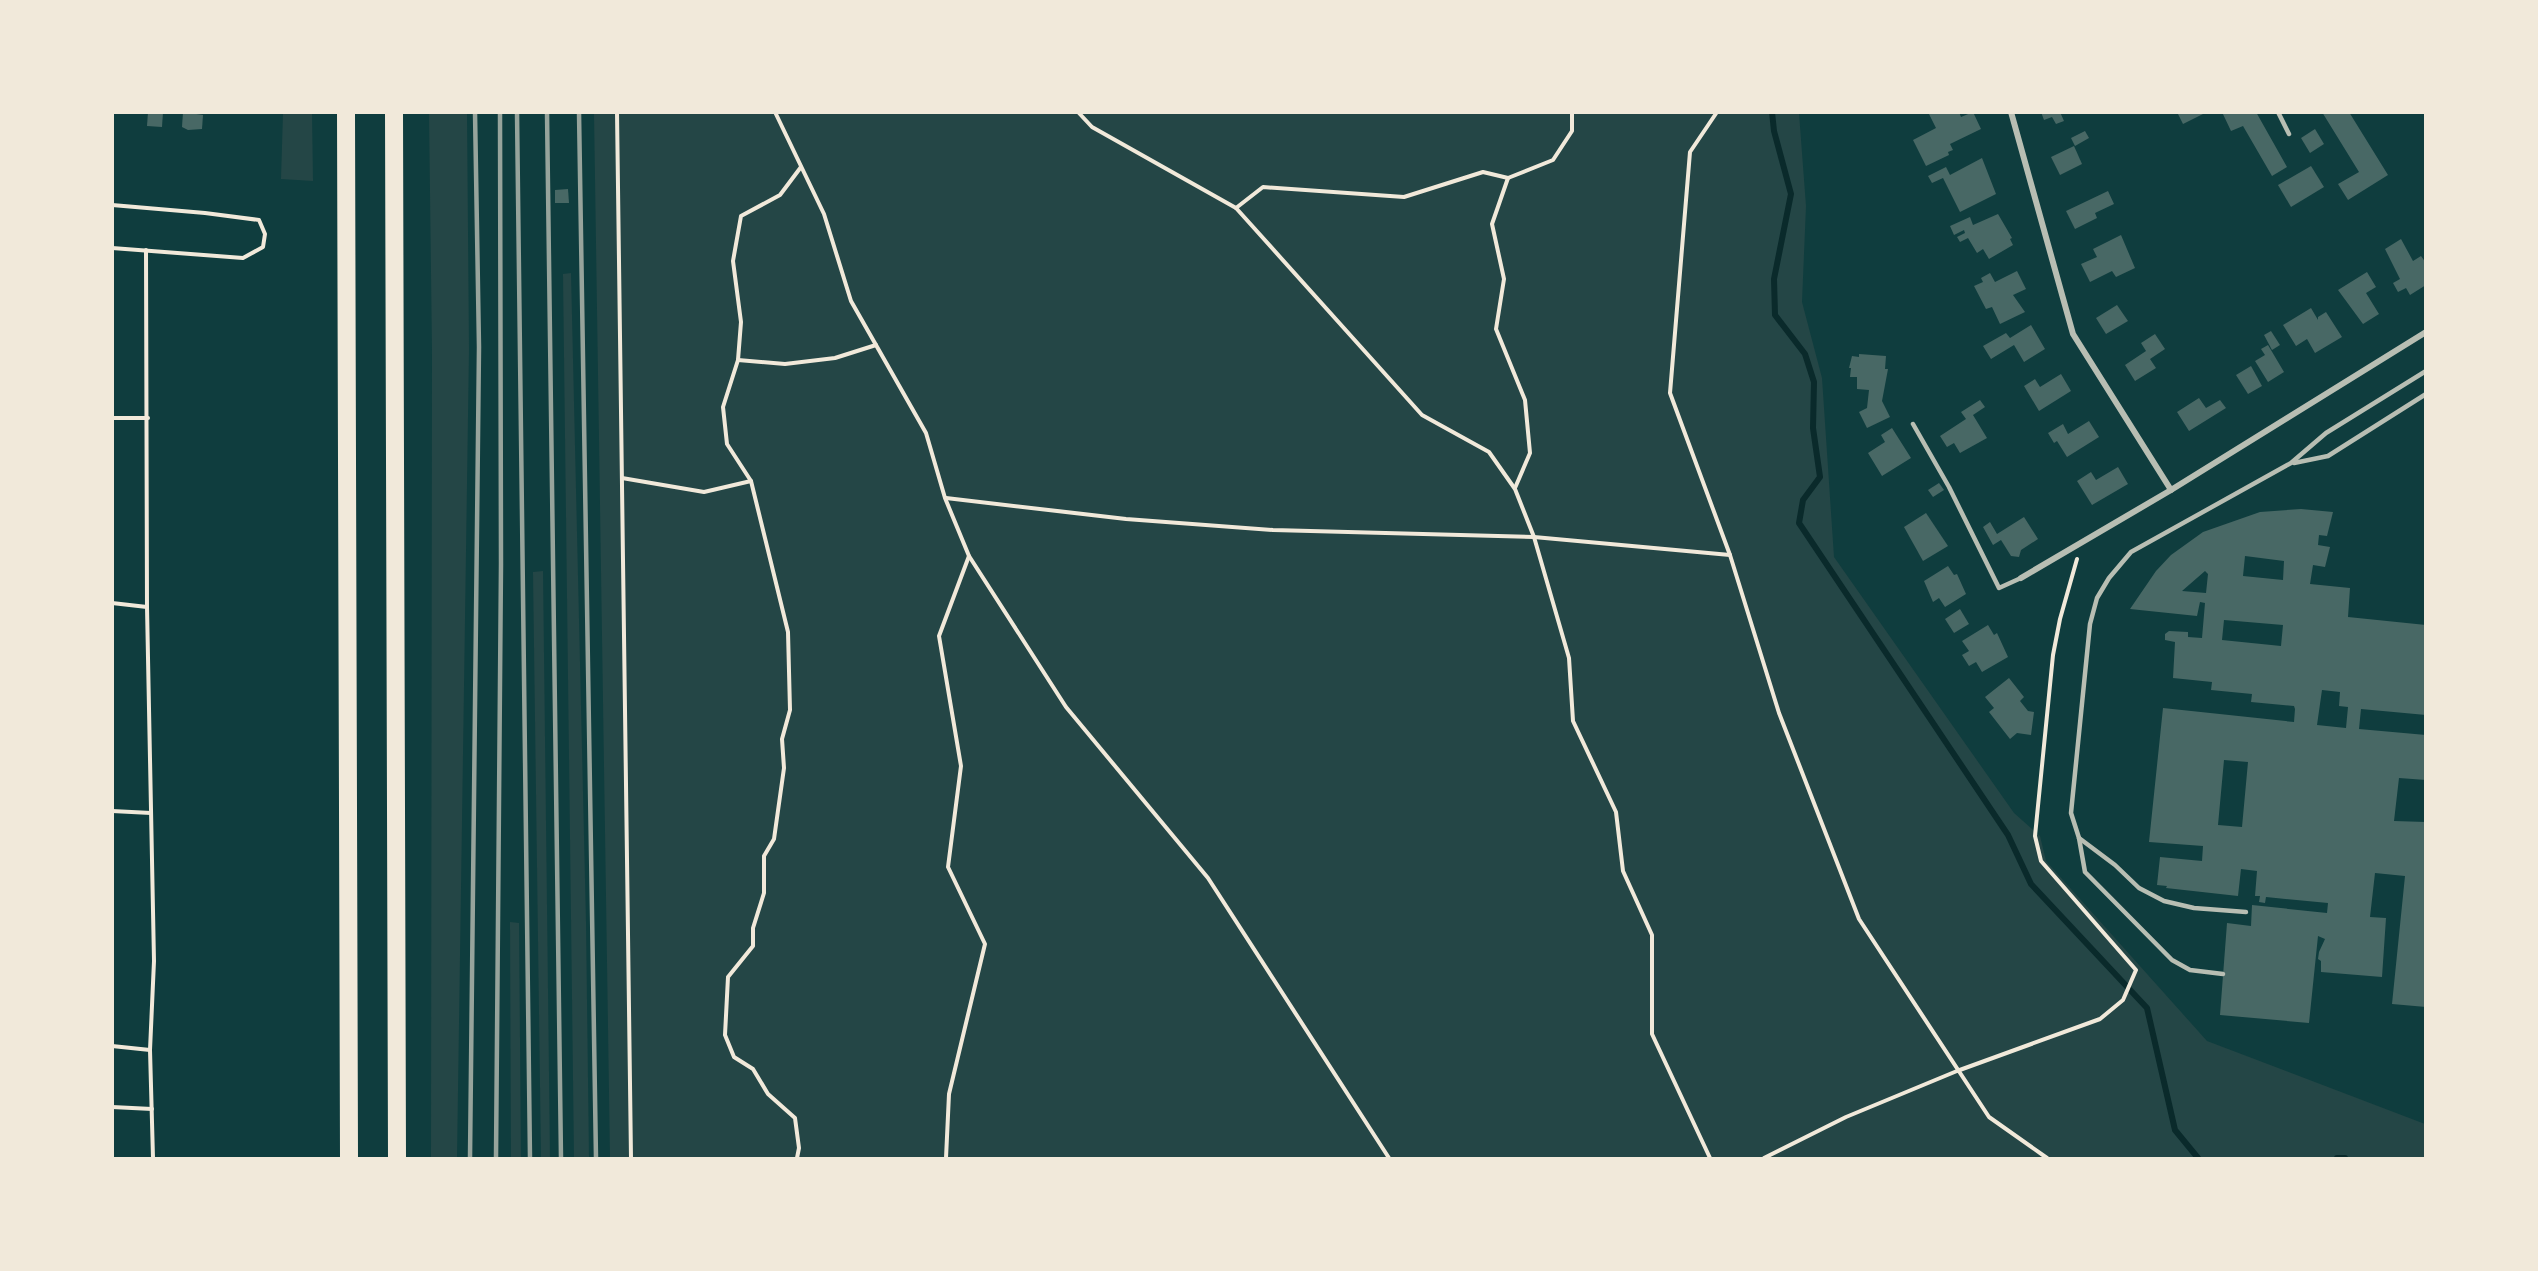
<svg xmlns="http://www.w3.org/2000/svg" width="2538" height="1271" font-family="Arial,sans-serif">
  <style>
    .green { fill: #244646 }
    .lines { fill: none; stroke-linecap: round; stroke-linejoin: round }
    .stream { stroke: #0a2a2b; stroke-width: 6 }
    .building { fill: #486865; fill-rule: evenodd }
    .path { stroke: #f1e9da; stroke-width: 4 }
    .service { stroke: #b8beb3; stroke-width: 4.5 }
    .minor { stroke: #b8beb3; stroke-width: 6 }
    .motorway { stroke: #f1e9da; stroke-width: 18 }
    .rail { stroke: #97a49c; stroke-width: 4.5 }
  </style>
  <rect width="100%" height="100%" fill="#0f3d3e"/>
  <g class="green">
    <polygon points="283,113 312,113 313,181 281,179"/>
    <polygon points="429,113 467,113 469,349 457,1158 431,1158 432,351"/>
    <polygon points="594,113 1799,113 1806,206 1802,302 1822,378 1834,557 2014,813 2040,836 2046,861 2207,1041 2425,1124 2425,1158 610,1158"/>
    <polygon points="571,273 586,923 589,1158 574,1158 563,274"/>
    <polygon points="543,571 550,1158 541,1158 533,572"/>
    <polygon points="510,922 519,923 521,1158 511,1158"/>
  </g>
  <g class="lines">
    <g class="stream">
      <polyline points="1772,112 1774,131 1791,194 1774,279 1775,315 1805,354 1814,382 1813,428 1820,477 1803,500 1799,523 2008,835 2031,884 2147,1008 2175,1130 2198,1158"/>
      <polyline points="2337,1158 2345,1158"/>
    </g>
  </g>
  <g class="building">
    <polygon points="148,112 163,112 162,127 147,126"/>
    <polygon points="183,112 203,115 202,129 188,130 182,127"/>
    <polygon points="1932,112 1959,112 1961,117 1973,112 1981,129 1950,144 1953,150 1948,152 1949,155 1926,166 1913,140 1936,128 1929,114"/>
    <polygon points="2041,112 2060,112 2064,121 2056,124 2052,117 2044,120"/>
    <polygon points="2177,112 2207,112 2183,124"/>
    <polygon points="2222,112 2256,112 2287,167 2272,176 2243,126 2231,131"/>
    <polygon points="2322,112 2349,112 2388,175 2348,200 2338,184 2359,172"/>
    <polygon points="2315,129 2324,144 2310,153 2301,138"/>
    <polygon points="2085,131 2089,138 2075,146 2071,138"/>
    <polygon points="2074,146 2082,164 2060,175 2051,157"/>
    <polygon points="1982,158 1996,194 1960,212 1943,178 1932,183 1928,176 1946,167 1950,175"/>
    <polygon points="2311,166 2324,187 2291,207 2278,185"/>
    <polygon points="568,189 569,203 555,203 555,190"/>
    <polygon points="2108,191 2114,204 2095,213 2097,218 2075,229 2066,211"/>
    <polygon points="1998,214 2012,238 2010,239 2013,245 1989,259 1983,249 1977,253 1968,238 1960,242 1957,237 1965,233 1964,230 1954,235 1950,226 1970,217 1973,225"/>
    <polygon points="2121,235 2135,268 2116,277 2112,271 2090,282 2081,264 2097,257 2093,249"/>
    <polygon points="2401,239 2413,261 2421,256 2426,263 2426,285 2410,295 2406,288 2398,292 2393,283 2400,279 2385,249"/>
    <polygon points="2017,271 2026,289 2013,295 2025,312 2000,324 1992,307 1986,309 1974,286 1983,282 1981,278 1990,273 1995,282"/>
    <polygon points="2367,272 2376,287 2366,293 2379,314 2363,324 2338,290"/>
    <polygon points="2117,305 2128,321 2106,334 2096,318"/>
    <polygon points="2311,308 2318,320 2318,317 2326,312 2342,337 2315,353 2307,339 2296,346 2283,325"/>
    <polygon points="2031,325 2045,349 2024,362 2014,345 1991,359 1983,346 2006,333 2010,338"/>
    <polygon points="2271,331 2280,345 2272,350 2264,335"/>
    <polygon points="2155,334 2165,349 2150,359 2156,368 2135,381 2125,365 2146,351 2141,343"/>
    <polygon points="2268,345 2284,372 2268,382 2255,361 2265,355 2261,349"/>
    <polygon points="1859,354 1886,356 1885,369 1888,369 1882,401 1890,417 1867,428 1859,412 1867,408 1869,390 1857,389 1857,377 1850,377 1851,368 1849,368 1852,356 1859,357"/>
    <polygon points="2251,366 2262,386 2248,394 2236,375"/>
    <polygon points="2061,374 2071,391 2039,411 2024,386 2035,379 2040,387"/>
    <polygon points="2199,398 2206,408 2220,400 2226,408 2189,431 2177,412"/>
    <polygon points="1980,400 1985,407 1973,415 1987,438 1960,453 1954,443 1947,447 1940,436 1966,419 1961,412"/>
    <polygon points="2089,421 2099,437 2067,457 2057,441 2054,443 2048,433 2063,424 2068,434"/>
    <polygon points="1892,428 1911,458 1882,476 1868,453 1885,442 1881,435"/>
    <polygon points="2118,467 2128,484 2092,505 2077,481 2091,472 2096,480"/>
    <polygon points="1939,483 1944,490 1933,497 1928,490"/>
    <path d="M2301,509l32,3 -6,24 -8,-1 -1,10 12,2 -5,20 -12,-2 -3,19 40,4 -2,29 78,8v90l-65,-6 -2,20 67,6v45l-27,-2 -5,43 32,1v185l-34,-3 13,-128 -30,-3 -5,44 16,1 -4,59 -61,-5v-11l-3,-2 1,-7 6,-13 -7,-3 -9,87 -89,-8 7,-92 24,3 1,-21 75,8 1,-10 -62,-6 -1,6 -6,-1 1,-6h-5l2,-25 -16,-2 -3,27 -72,-8 1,-2 -10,-1 3,-28 42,4 1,-15 -54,-4 14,-134 131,14 1,-13 -1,-3 -43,-4 1,-8 -41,-4 1,-8 -39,-4 2,-36 -10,-2v-6l4,-3 19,1v5l14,1 3,-35 -5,-1 -3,14 -67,-7 26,-38 15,-16 32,-23 57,-20zM2245,556l39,5 -1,19 -40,-4zM2205,571l3,3 -2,19 -24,-2zM2224,620l59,5 -2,21 -59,-6zM2322,690l18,2 -1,14 9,1 -2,21 -29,-3zM2224,760l24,2 -6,65 -24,-2z"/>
    <polygon points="1926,513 1948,546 1923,561 1904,527"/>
    <polygon points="2024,517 2038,539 2021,550 2019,557 2011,556 2001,540 1993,545 1983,527 1990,522 1997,534"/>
    <polygon points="1948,566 1954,575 1957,574 1966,594 1945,607 1939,598 1933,602 1924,581"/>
    <polygon points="1960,609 1969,624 1954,633 1945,619"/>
    <polygon points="1988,625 1994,635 1997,633 2008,657 1982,672 1976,662 1969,666 1962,655 1969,651 1962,641"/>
    <polygon points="2009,678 2024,697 2020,701 2028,711 2034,712 2031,735 2017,733 2010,739 1989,712 1994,708 1985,697"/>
  </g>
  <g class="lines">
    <g class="path">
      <polyline points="617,112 631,1158"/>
      <polyline points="775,112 824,214 851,301 926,433 945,498 969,556 1066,707 1208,878 1389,1158"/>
      <polyline points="1078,112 1092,127 1236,208 1422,415 1489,452 1515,489 1534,537 1569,658 1573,721 1616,812 1623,871 1652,935 1652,1034 1710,1158"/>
      <polyline points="1717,112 1690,152 1670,393 1730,555 1779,713 1859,919 1989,1117 2047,1158"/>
      <polyline points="112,205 205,213 259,220 265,234 263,247 243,258 112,248"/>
      <polyline points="1236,208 1263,187 1404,197 1483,172 1508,178"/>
      <polyline points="146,250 147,607 154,961 150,1050 153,1158"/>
      <polyline points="738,360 785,364 835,358 876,345"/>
      <polyline points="112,418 148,418"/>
      <polyline points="622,478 704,492 751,481"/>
      <polyline points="1515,488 1530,453 1525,400 1496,329 1504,279 1492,224 1508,178 1553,160 1572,131 1572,112"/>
      <polyline points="946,498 1126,519 1273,530 1534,537 1730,555"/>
      <polyline points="112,603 147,607"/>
      <polyline points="112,811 151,813"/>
      <polyline points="112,1046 150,1050"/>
      <polyline points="112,1107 152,1109"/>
      <polyline points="797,1158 799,1148 795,1118 768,1094 753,1069 734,1057 725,1035 728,977 753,946 753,928 764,893 764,856 774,839 784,768 782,739 790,710 788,632 751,481 727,444 723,407 738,360 741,322 733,261 741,216 780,195 801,167"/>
      <polyline points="946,1158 949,1094 985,944 948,867 961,766 939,636 969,556"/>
      <polyline points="1764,1158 1846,1117 1957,1071 2100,1019 2123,1000 2136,970 2041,861 2035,836 2053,655 2060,619 2077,559"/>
    </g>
    <g class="service">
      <polyline points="2278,112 2289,134"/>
      <polyline points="1913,424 1949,487 1999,588 2021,578"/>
      <polyline points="2294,463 2328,456 2426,394"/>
      <polyline points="2079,838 2115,865 2139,888 2164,901 2194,908 2246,912"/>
      <polyline points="2223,974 2190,970 2172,960 2085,872 2079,838 2071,813 2090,624 2097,598 2109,578 2131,552 2291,463 2326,433 2426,371"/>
    </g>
    <g class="minor">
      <polyline points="2011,112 2073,334 2171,490"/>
      <polyline points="2021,578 2171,490 2426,332"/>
    </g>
    <g class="motorway">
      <polyline points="346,112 349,1158"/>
      <polyline points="394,112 397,1158"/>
    </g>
    <g class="rail">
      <polyline points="517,112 530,1158"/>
      <polyline points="547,112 561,1158"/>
      <polyline points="579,112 596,1158"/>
      <polyline points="470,1158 479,347 475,112"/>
      <polyline points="496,1158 501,564 500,112"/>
    </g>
  </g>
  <rect width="2538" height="1271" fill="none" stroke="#f1e9da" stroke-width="228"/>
</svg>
